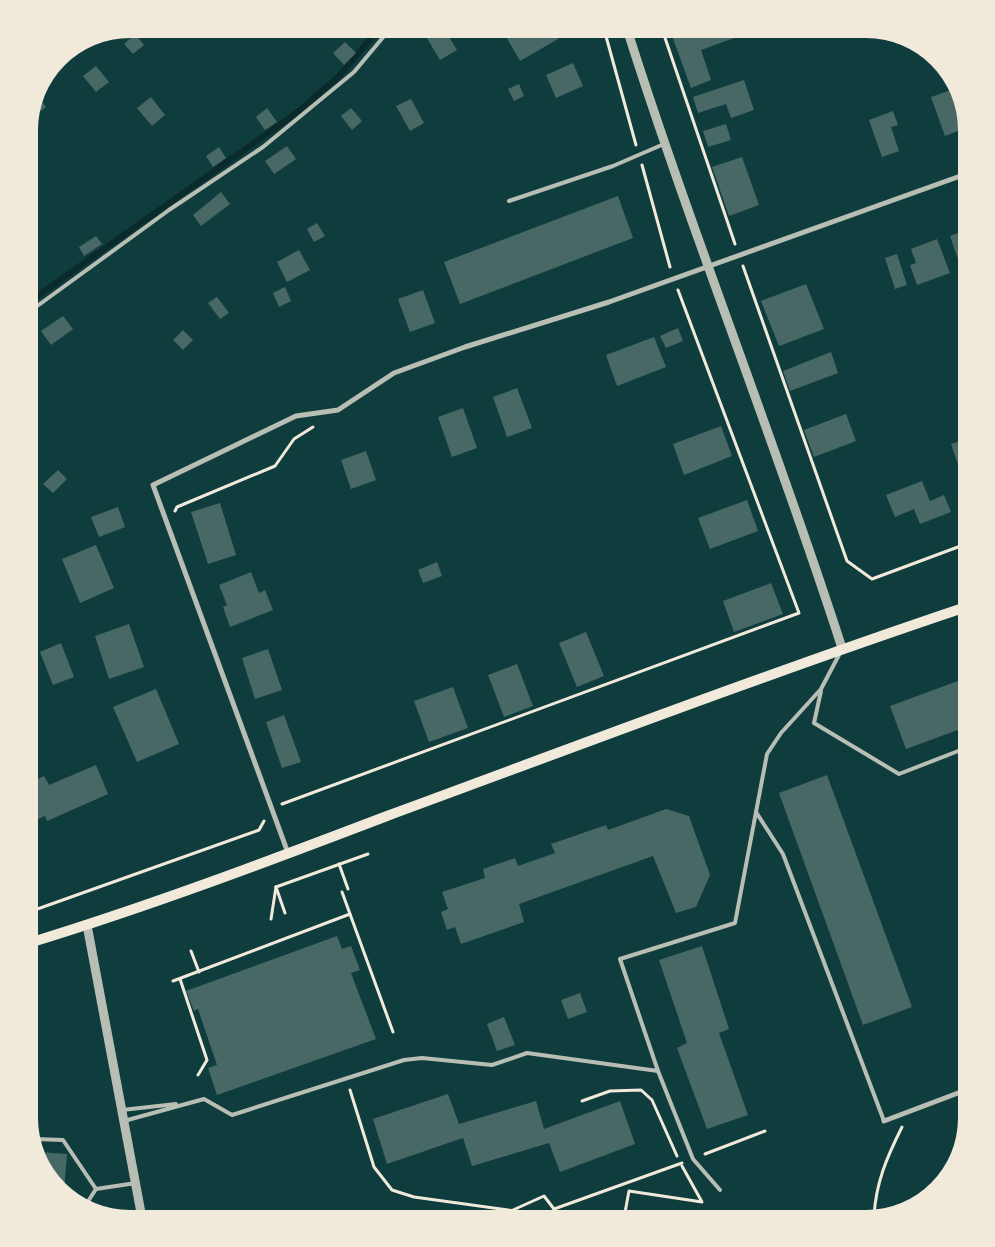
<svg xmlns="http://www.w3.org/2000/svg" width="995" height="1247" font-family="'Source Sans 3',sans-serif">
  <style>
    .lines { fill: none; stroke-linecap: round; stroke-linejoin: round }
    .stream { stroke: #0a2a2b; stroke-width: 6 }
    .building { fill: #486865 }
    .path { stroke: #f1e9da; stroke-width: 3 }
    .service { stroke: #b8beb3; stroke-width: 4 }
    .minor { stroke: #b8beb3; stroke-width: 5 }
    .tertiary { stroke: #b8beb3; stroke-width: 9 }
    .secondary { stroke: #f1e9da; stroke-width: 10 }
  </style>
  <rect width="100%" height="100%" fill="#0f3d3e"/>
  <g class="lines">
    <polyline class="stream" points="29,302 295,114 338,77 379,29"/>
  </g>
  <g class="building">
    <polygon points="436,29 444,29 457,50 440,60 425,35"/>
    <polygon points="510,29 553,29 558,39 520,61 504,33"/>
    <polygon points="683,29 730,29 734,38 701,50 711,80 691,88 671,33"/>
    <polygon points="135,34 144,45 133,54 124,44"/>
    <polygon points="345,42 356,53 344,65 333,53"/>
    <polygon points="573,63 583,86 556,98 546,75"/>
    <polygon points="96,66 109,82 96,92 83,76"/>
    <polygon points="744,80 754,110 731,118 726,104 698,113 693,97"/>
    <polygon points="519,84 524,96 514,101 508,89"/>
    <polygon points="954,89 966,128 945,136 931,97"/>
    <polygon points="37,95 46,107 33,117 31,115"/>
    <polygon points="151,97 165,115 152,126 137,108"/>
    <polygon points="411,99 424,123 410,131 396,106"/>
    <polygon points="267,108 277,122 265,130 256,117"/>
    <polygon points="351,108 362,121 352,130 341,116"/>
    <polygon points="893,111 898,125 891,127 899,151 882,157 869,120"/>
    <polygon points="726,124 731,140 708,147 703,131"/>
    <polygon points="287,146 296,159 274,174 265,161"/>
    <polygon points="219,147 226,158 213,167 206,156"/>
    <polygon points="742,157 759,205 729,216 712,167"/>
    <polygon points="221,192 230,204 201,226 193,215"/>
    <polygon points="618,196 633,238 460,304 444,262"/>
    <polygon points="317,223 325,236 314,242 307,229"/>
    <polygon points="966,230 966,260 959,262 950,236"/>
    <polygon points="96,236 102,244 84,256 79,247"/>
    <polygon points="937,239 950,273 917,285 910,265 916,263 911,249"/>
    <polygon points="299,250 310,270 287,282 277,262"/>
    <polygon points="897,254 907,285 895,289 885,258"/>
    <polygon points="806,284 824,329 779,346 761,301"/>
    <polygon points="285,287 291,301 279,307 273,293"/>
    <polygon points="423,290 435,323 410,332 398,299"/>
    <polygon points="217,297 229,313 220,319 208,303"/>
    <polygon points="63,316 73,329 51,345 41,331"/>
    <polygon points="678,328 683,341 666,348 660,336"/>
    <polygon points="183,330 193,340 183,350 173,340"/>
    <polygon points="654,337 666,367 617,386 606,355"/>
    <polygon points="831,352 838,373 790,391 783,371"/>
    <polygon points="517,388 532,428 507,437 493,397"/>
    <polygon points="463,408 477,448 452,457 438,417"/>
    <polygon points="846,414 856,441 814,457 804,430"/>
    <polygon points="721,426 732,456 684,475 673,444"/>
    <polygon points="966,439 966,475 962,476 951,444"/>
    <polygon points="366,451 376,480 351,489 341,460"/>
    <polygon points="58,470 67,479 53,493 43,484"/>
    <polygon points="922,481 930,501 944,495 951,512 920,524 914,509 895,517 886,495"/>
    <polygon points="29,496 38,507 29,514"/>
    <polygon points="747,500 758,531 710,549 698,518"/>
    <polygon points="220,503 236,555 208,564 191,512"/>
    <polygon points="118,507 125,527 99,537 91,517"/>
    <polygon points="96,545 114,588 80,603 62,559"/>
    <polygon points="437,562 442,576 423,583 418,570"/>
    <polygon points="251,572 259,593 265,590 273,610 230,627 223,607 227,605 219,585"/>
    <polygon points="771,583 783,614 734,632 723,601"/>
    <polygon points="129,624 144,667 109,679 95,636"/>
    <polygon points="586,632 604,676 577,687 559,643"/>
    <polygon points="61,643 74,677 53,685 40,652"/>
    <polygon points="268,649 282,690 255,699 242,658"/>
    <polygon points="517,664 533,706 504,717 488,675"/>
    <polygon points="966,678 966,727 906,749 890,706"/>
    <polygon points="453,687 468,728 429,742 414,701"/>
    <polygon points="156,689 179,744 137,762 113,707"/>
    <polygon points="29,693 34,702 29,705"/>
    <polygon points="284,715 301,762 282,768 266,722"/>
    <polygon points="96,765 108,794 47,821 45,816 29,823 29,783 44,776 49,785"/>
    <polygon points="827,775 912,1007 863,1025 779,793"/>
    <polygon points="666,809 689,816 710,875 696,907 676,913 653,856 519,904 524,922 461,944 455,927 447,930 441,912 448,909 442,892 485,878 483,869 515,858 518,866 555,853 551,844 606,825 608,830"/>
    <polygon points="337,936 342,949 351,946 360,970 351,973 376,1039 217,1095 208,1068 217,1065 198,1009 194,1011 186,991"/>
    <polygon points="702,946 729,1029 719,1033 748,1115 707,1129 677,1048 687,1043 659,960"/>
    <polygon points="580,993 587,1012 568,1019 561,1000"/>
    <polygon points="504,1017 515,1045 497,1051 487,1024"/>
    <polygon points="448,1094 459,1124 536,1101 544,1129 620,1101 635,1144 560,1172 549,1143 472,1166 463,1138 387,1164 373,1119"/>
    <polygon points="39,1152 67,1154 64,1191 46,1174"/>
  </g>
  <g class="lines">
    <g class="path">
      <polyline points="604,29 636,145"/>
      <polyline points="662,29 735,244"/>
      <polyline points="642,165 670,267"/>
      <polyline points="743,266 847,561 872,579 966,544"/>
      <polyline points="175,511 177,507 275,466 294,439 313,427"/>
      <polyline points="282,804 799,613 678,290"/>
      <polyline points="339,864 348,889"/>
      <polyline points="276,887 368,854"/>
      <polyline points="276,887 285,913"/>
      <polyline points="342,892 350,914"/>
      <polyline points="29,912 259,830 264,821"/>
      <polyline points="271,919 276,887"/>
      <polyline points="191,951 199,972"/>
      <polyline points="180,979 207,1060 198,1075"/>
      <polyline points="173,981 350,914 393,1032"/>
      <polyline points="350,1090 374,1167 392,1190 414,1197 565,1218"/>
      <polyline points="582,1101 610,1091 641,1090 652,1100 677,1156"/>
      <polyline points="705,1154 765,1131"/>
      <polyline points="513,1210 544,1196 554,1209"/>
      <polyline points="552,1216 554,1209 682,1163"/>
      <path d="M874,1216c2,-34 13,-59 28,-89"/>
      <polyline points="624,1218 629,1191 702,1202 682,1166"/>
    </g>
    <g class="service">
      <polyline points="509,201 613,166 664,144"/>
      <polyline points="29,312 169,210 263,147 354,72 390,29"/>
      <polyline points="821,691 814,723 899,774 966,748"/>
      <polyline points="756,812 783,854 884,1121"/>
      <polyline points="658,1071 693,1159 720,1190"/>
      <polyline points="122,1110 176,1104"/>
      <polyline points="124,1121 204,1099 232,1115 404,1060 422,1058 492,1065 527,1053 658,1071 620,959 735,923 767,754 781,733 821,689 840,653"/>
      <polyline points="35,1139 63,1140 96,1189 136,1183"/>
      <polyline points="85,1206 96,1189"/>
    </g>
    <g class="minor">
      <polyline points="288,853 153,485 296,416 338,410 394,373 465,347 609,302 966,174"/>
      <polyline points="884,1121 966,1090"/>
    </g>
    <g class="tertiary">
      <path d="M627,29c66,208 148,411 215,619"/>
      <polyline points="87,925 142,1218"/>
    </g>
    <path class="secondary" d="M29,943c121,-37 240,-82 358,-127 193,-71 385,-144 579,-209"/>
  </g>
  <path d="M0 0H995V1247H0ZM130 38H866A92 92 0 0 1 958 130V1118A92 92 0 0 1 866 1210H130A92 92 0 0 1 38 1118V130A92 92 0 0 1 130 38Z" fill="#f1e9da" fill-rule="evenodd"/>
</svg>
